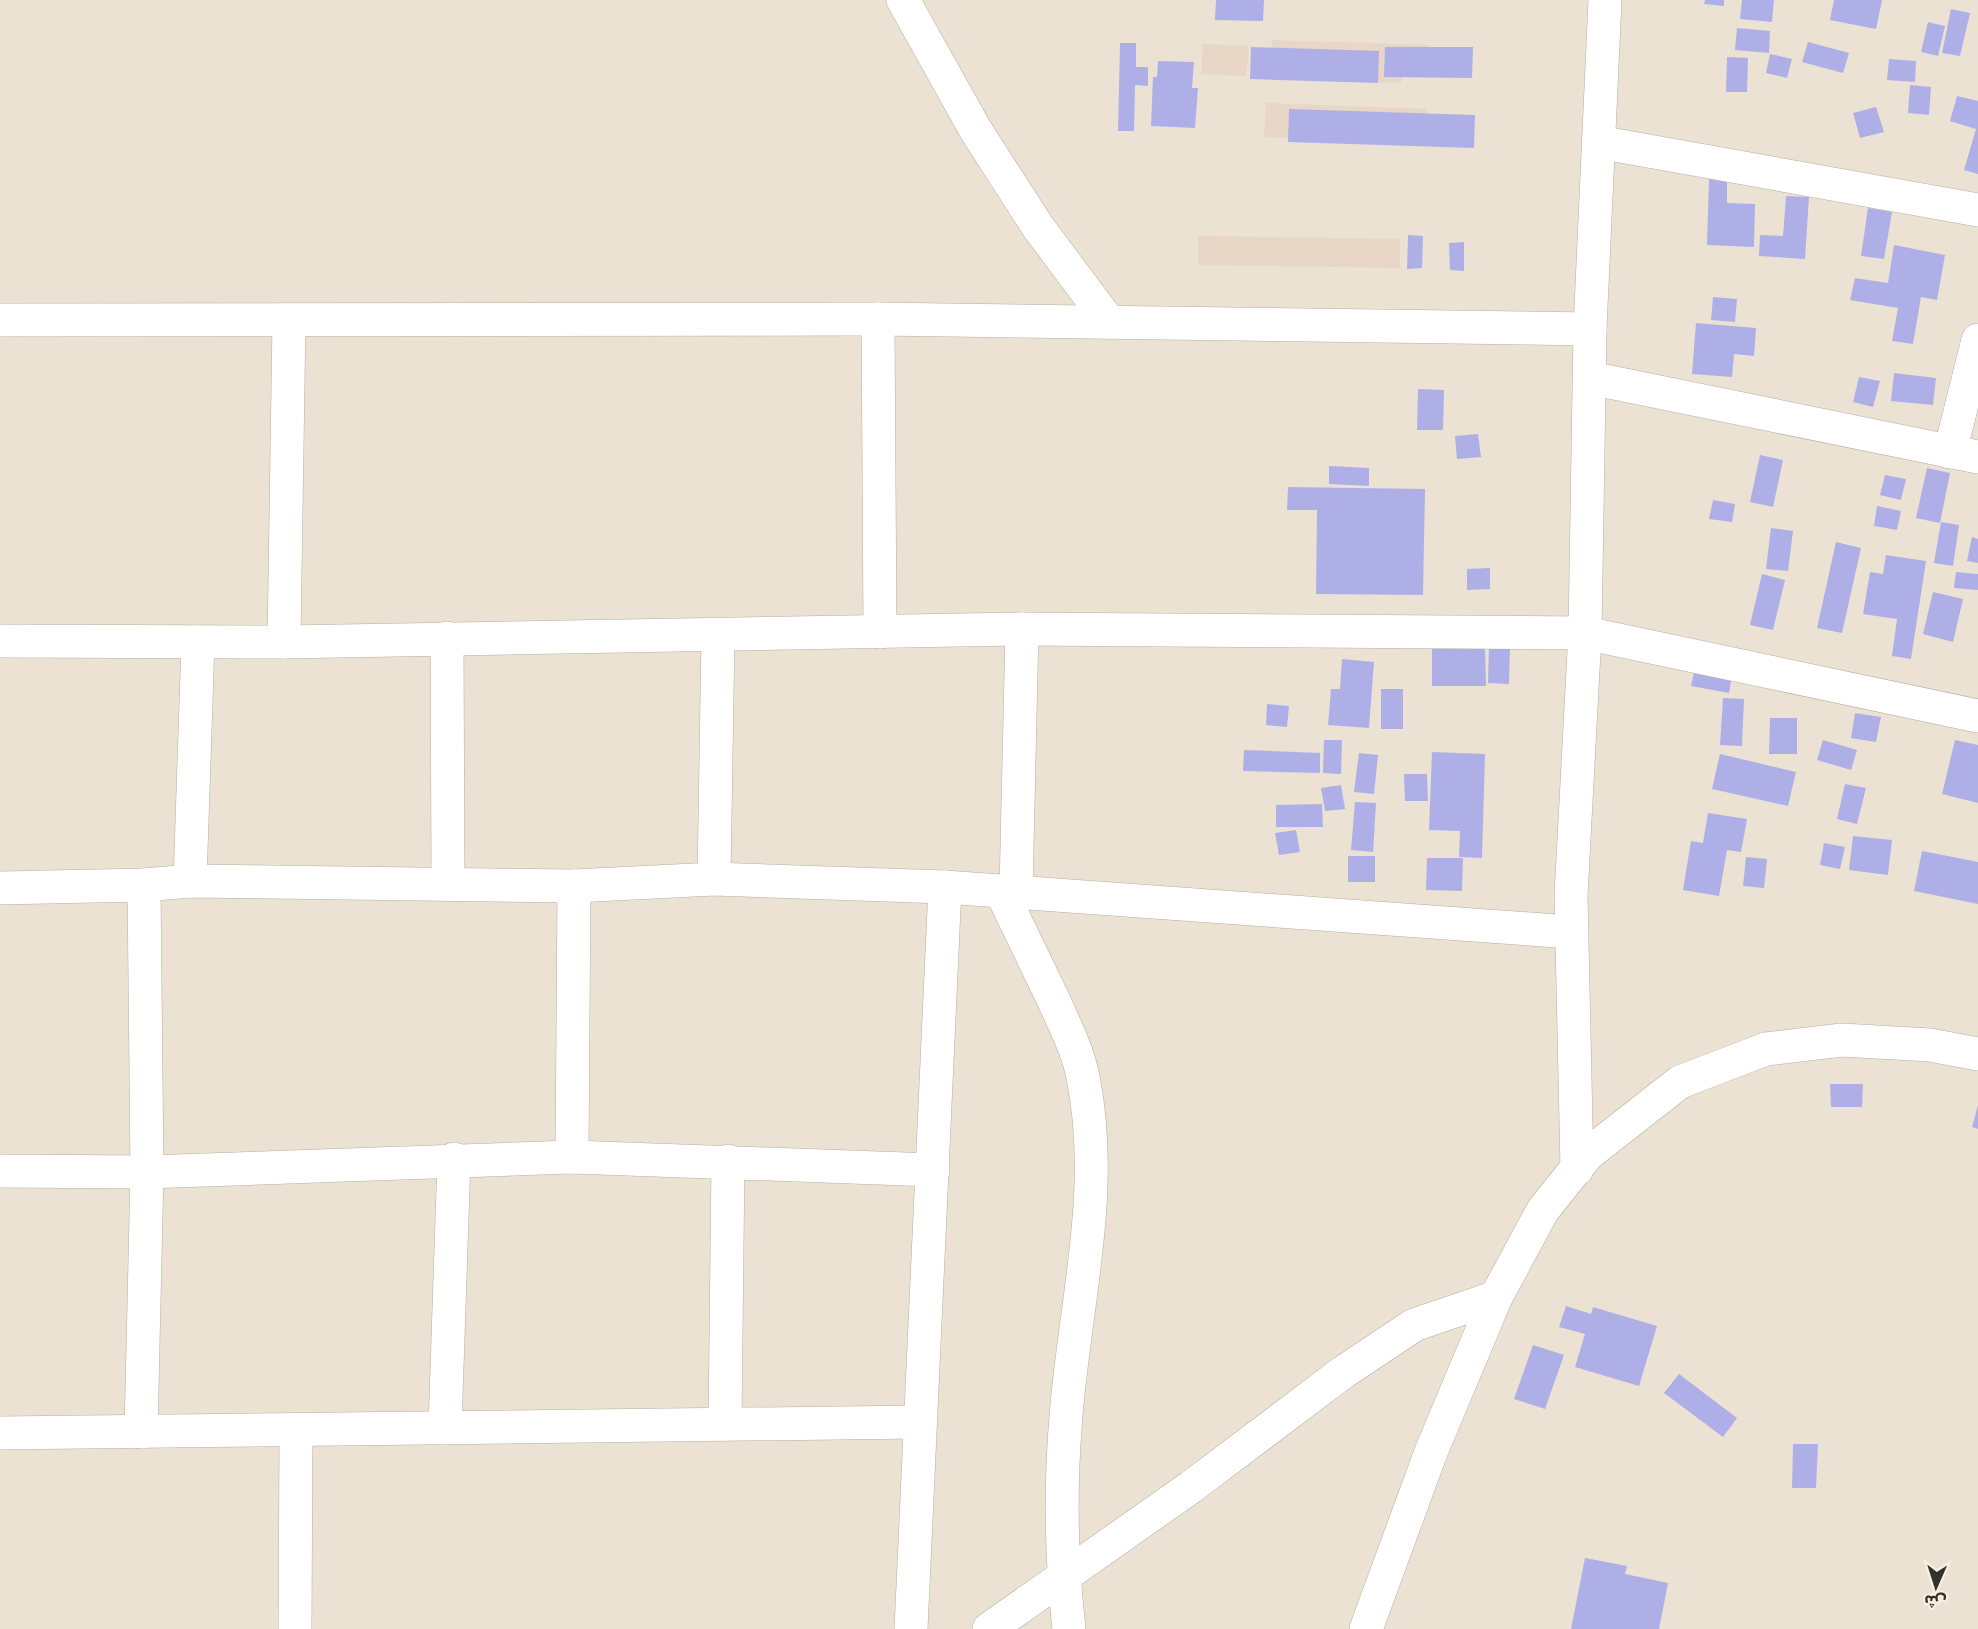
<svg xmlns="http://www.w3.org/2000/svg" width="1978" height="1629" font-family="'Public Sans','Noto Sans Arabic',sans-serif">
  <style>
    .education { fill: #e8d6c6 }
    .building { fill: #afafe7 }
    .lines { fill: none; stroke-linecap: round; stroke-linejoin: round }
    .minor-casing { stroke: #b6aea0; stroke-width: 34 }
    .minor { stroke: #fff; stroke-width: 33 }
  </style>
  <rect width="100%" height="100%" fill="#ebe2d4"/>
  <g class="education">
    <polygon points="1272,40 1429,45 1428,69 1403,68 1401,83 1271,79"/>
    <polygon points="1203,44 1249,46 1246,76 1201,74"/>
    <polygon points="1266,103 1427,109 1425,144 1264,137"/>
    <polygon points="1198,236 1400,239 1400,268 1198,265"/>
  </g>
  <g class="building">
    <polygon points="1216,0 1264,0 1263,21 1215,20"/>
    <polygon points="1705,0 1724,0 1724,6 1704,4"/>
    <polygon points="1742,0 1774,0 1772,22 1740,19"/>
    <polygon points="1834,0 1882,0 1876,29 1830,20"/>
    <polygon points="1951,9 1970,13 1960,56 1942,53"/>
    <polygon points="1928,22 1945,26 1938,56 1921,52"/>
    <polygon points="1737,28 1770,31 1769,53 1735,50"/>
    <polygon points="1808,42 1849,53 1843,73 1802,62"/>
    <polygon points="1120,43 1136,43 1136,67 1148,67 1148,86 1135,85 1134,131 1118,131"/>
    <polygon points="1251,47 1379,51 1378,83 1250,79"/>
    <polygon points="1385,47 1473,47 1472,78 1384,77"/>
    <polygon points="1770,54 1792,59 1787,78 1766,73"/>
    <polygon points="1727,57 1748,58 1747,92 1726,92"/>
    <polygon points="1889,59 1916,61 1915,82 1887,80"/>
    <polygon points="1158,61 1194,62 1192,88 1198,88 1195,128 1151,126 1153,77 1157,77"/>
    <polygon points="1910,85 1931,87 1929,115 1908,113"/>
    <polygon points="1957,96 1978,101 1978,174 1964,170 1976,129 1950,121"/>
    <polygon points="1876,107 1884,132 1860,138 1853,113"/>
    <polygon points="1289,109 1475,115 1474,148 1288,142"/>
    <polygon points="1709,179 1727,179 1727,203 1755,204 1754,247 1707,245"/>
    <polygon points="1786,196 1809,197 1805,259 1759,256 1760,235 1783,236"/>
    <polygon points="1868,208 1892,212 1884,259 1861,256"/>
    <polygon points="1408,235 1423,236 1422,268 1407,269"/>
    <polygon points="1464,242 1464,271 1450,270 1449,243"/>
    <polygon points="1894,245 1945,255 1937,300 1921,297 1913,344 1892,341 1898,308 1850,300 1855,278 1888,283"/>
    <polygon points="1713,297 1737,299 1735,322 1711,320"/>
    <polygon points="1696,323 1756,328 1754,356 1734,354 1732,377 1692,374"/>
    <polygon points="1894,373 1936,378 1933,405 1891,401"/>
    <polygon points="1859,377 1880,381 1873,407 1853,402"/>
    <polygon points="1418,389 1444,390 1443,430 1417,430"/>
    <polygon points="1478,434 1481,457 1457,459 1455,436"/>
    <polygon points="1760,455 1783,460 1773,507 1750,502"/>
    <polygon points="1329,466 1369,468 1369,486 1329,484"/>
    <polygon points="1927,468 1950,473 1940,523 1916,518"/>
    <polygon points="1885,475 1906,479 1901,500 1880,495"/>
    <polygon points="1288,487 1425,489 1423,595 1316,594 1317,510 1287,510"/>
    <polygon points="1713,500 1735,504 1732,522 1709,519"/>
    <polygon points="1877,506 1901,511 1897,530 1874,526"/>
    <polygon points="1941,522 1959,525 1953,566 1934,563"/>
    <polygon points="1771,528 1793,531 1788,571 1766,569"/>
    <polygon points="1972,537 1978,539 1978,563 1967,561"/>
    <polygon points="1836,542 1861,548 1842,633 1817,628"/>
    <polygon points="1886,555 1926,561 1911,659 1892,656 1897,619 1863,614 1870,572 1883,574"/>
    <polygon points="1490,568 1490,589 1467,590 1467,569"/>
    <polygon points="1956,572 1978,574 1978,590 1954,588"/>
    <polygon points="1762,574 1785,580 1773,630 1750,625"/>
    <polygon points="1933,592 1963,599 1953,642 1923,634"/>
    <polygon points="1489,644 1510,645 1509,684 1488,683"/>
    <polygon points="1432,647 1485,647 1486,686 1432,686"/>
    <polygon points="1342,659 1374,662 1369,728 1328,725 1331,689 1340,689"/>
    <polygon points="1696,663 1733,671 1729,693 1691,686"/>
    <rect x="1381" y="689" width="22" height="40"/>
    <polygon points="1723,698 1744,699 1742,746 1720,745"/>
    <polygon points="1267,704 1289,706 1287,727 1266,725"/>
    <polygon points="1855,713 1881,717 1876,742 1851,738"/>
    <polygon points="1770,718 1797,718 1797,754 1769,754"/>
    <polygon points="1324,740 1342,740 1341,774 1323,773"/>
    <polygon points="1823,740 1857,750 1851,770 1817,760"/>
    <polygon points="1955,740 1978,745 1978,803 1942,794"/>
    <polygon points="1244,750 1320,753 1320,773 1243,771"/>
    <polygon points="1432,752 1485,754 1482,858 1459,857 1460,831 1429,830"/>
    <polygon points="1359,753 1378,755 1374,794 1354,792"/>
    <polygon points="1720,754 1796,772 1788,806 1712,789"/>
    <polygon points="1404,774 1427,774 1428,801 1405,801"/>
    <polygon points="1845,784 1866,788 1857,824 1837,819"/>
    <polygon points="1341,785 1345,809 1325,811 1321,788"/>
    <polygon points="1355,802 1376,803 1373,852 1351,850"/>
    <polygon points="1322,804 1323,827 1276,827 1276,805"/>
    <polygon points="1708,813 1747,819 1741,852 1727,850 1719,896 1683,890 1691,841 1703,843"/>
    <polygon points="1296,830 1300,852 1279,855 1275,833"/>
    <polygon points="1853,836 1892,840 1888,875 1849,870"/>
    <polygon points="1824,843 1845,847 1840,869 1820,865"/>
    <polygon points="1922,851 1978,862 1978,904 1914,891"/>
    <rect x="1348" y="856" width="27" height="26"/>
    <polygon points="1746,857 1767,859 1764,888 1743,886"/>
    <polygon points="1427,858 1463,858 1462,891 1426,890"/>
    <polygon points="1830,1084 1863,1084 1862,1107 1831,1107"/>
    <polygon points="1978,1105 1978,1129 1972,1127"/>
    <polygon points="1566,1306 1591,1314 1593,1307 1657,1326 1639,1386 1575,1367 1585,1334 1559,1327"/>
    <polygon points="1533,1345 1564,1355 1545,1409 1514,1399"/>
    <polygon points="1679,1374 1737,1418 1723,1437 1664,1393"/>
    <polygon points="1793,1444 1818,1444 1816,1488 1792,1488"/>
    <polygon points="1585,1558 1627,1566 1625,1574 1668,1583 1659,1629 1571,1629"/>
  </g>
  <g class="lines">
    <g class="minor-casing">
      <g id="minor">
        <polyline points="903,0 975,129 1038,227 1109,322"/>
        <polyline points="1598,142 1978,210"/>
        <polyline points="878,319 880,632"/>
        <polyline points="0,320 878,319 1590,329"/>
        <polyline points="1590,378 1978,457"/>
        <polyline points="1950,452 1978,340"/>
        <polyline points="447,638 448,882"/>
        <polyline points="0,641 284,642 1022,629 1585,633 1978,716"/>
        <polyline points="284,642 289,320"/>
        <polyline points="714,879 718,636"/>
        <polyline points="190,881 198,642"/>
        <polyline points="0,888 144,885 190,881 574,886 714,879 945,887 1571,932"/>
        <path d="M1001,891c18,37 35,73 53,110 11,25 24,50 29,76 23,115 -8,225 -17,339 -6,71 -5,142 3,213"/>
        <polyline points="1016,892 1022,629"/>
        <polyline points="572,1157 574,886"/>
        <polyline points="1577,1169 1571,895 1585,633 1590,329 1605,0"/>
        <polyline points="0,1171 147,1172 572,1157 933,1170"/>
        <polyline points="725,1424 728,1161"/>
        <polyline points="445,1428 454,1159"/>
        <polyline points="141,1432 147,1172 144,885"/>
        <polyline points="0,1433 920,1422"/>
        <polyline points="295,1629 296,1430"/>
        <polyline points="911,1629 945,887"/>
        <polyline points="989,1629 1191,1487 1342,1373 1414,1325 1496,1297"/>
        <polyline points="1366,1629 1431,1452 1496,1297 1543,1210 1588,1154 1680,1082 1766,1049 1842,1040 1930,1045 1978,1054"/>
      </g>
    </g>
    <use href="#minor" class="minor"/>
  </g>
  <g transform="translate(1936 1587) rotate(183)" stroke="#f8f0e1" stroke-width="4.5" paint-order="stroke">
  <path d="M0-4.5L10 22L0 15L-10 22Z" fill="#34302b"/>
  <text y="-9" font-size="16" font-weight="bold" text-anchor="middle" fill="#34302b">ش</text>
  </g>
</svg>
